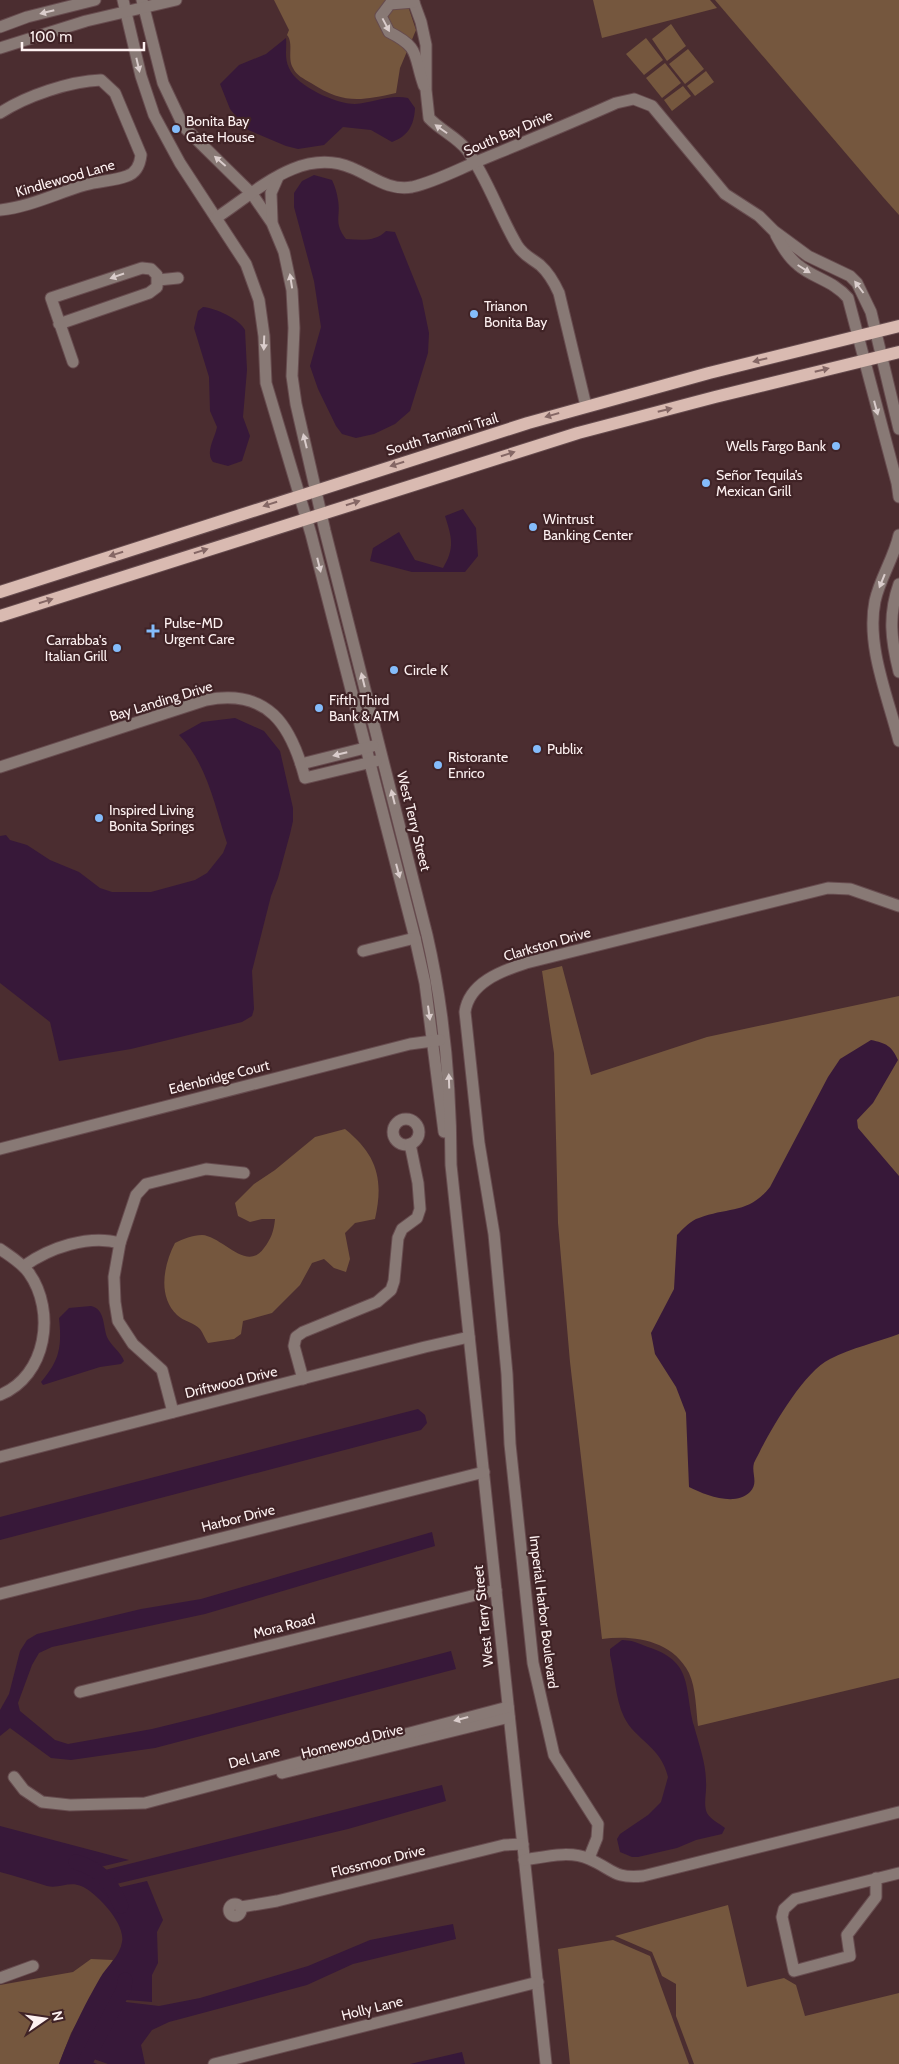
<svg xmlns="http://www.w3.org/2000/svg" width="899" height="2064" font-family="Cabin,sans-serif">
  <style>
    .green { fill: #75573e }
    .water { fill: #371839 }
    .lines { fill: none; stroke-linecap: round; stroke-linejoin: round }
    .river { stroke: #371839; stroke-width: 15 }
    .minor-casing { stroke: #674c4f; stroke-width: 13 }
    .major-casing { stroke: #674c4f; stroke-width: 14 }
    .minor { stroke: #887975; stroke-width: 11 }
    .major { stroke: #d9bab1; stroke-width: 12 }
    .oneway { fill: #dacdcc }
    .oneway2 { fill: #856765 }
    .poi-dot { fill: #84bcfb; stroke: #402326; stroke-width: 2 }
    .labels { text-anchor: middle; stroke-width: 4.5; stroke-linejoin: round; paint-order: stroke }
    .poi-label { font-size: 14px; fill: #fdf1f1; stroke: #402326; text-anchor: start }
    .street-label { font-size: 14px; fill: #fdf1f1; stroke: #402326 }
  </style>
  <rect width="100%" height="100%" fill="#4b2d30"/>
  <g class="green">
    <path d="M274,0h132l10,30 -16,38 -4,25c-36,8 -53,11 -85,-10 -7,-4 -15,-8 -18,-15 -6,-10 1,-25 -6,-33l2,-5z"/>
    <polygon points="593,0 710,0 717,8 602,38"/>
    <polygon points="715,0 899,0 899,215 883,197"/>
    <polygon points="671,24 686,46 667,61 652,39"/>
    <polygon points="646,38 663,60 644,75 626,54"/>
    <polygon points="688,49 704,69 685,84 669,64"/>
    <polygon points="665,63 681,83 662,98 646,78"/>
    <polygon points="706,71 714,82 695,96 687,86"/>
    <polygon points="683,86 691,96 672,111 664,100"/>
    <path d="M562,966l29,109 116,-38 192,-41v682l-201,48c-2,-16 -2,-38 -9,-53 -17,-33 -55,-38 -87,-34l-32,-277 -12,-139 -4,-170 -12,-82z"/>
    <path d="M345,1129c32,26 39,50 30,90l-20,4 -10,10 5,26 -4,13 -12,-4 -10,-9 -12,4 -12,22 -28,28 -29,8 -2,13 -7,5 -26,4c-3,-4 -5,-10 -8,-14 -5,-6 -17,-8 -23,-14 -20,-19 -13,-51 -2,-72 8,-4 18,-8 27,-8 20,1 45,38 62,13 7,-9 10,-17 11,-29h-13l-12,3 -12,-6 -3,-13 19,-19 21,-14 40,-33z"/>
    <polygon points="728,1905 747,1987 784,1978 796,1985 805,2016 899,1993 899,2064 694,2064 676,2016 676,1984 662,1976 652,1952 615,1936"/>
    <polygon points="613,1940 650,1956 689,2064 570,2064 558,1949"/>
    <polygon points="91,1959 113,1960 71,2033 59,2064 0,2064 0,1985 73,1972"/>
  </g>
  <g class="water">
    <path d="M286,38c1,10 -2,20 3,30 7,18 47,36 66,36 17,-1 35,-10 53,-6l7,10c-1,18 -7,28 -23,34l-21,-12 -28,-3 -19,18 -26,4 -12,-3 -40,-17 -16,-20 -10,-25 19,-19 27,-11z"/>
    <path d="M314,175l18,5c3,6 5,13 6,20 3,17 -5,22 8,39 15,1 29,3 40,-8l9,1 27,67 7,34 -1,20 -18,58 -15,13 -21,10 -18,4 -14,-4 -6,-8 -18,-37 -8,-23 11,-39 -7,-46 -20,-74v-14l8,-12z"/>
    <path d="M203,307c12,1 37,12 42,23l2,40 -4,47 7,19 -8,25 -14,5 -15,-4c-8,-10 2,-24 4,-35l-7,-16 -1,-34 -15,-49 4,-17z"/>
    <path d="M463,509l13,19 2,28 -13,16h-53l-42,-11 3,-13 26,-16 16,28 28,8c12,-20 9,-30 2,-52z"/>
    <path d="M235,718l29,13 16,20 13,57v13l-3,13 -12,44 -7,18 -19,75 2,38 -2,7 -10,6 -111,27 -72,12 -9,-39 -50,-39v-147l6,-1 4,5 17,5 23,15 29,12 21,16 12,4h39l44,-12 12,-7 16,-20 4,-10c-12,-36 -20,-80 -48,-108l23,-13z"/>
    <path d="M871,1040c15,3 21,6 27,20l-25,43 -16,17 1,8 41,48v158c-22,8 -47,14 -69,25 -26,13 -55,64 -69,90 -2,5 -5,9 -7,14 -3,10 5,20 -4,29 -15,15 -45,3 -61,-5l-3,-74 -10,-26 -21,-33 -4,-21 23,-44 3,-54c6,-6 14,-15 22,-17 29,-11 50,-4 71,-31l58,-110 12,-18z"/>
    <path d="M91,1306c14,3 12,20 16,31 4,9 14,15 17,24l-3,3 -21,3 -57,18 -2,-3c19,-22 21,-36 18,-64l10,-10z"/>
    <polygon points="418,1409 425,1415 427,1423 421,1430 0,1540 0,1517"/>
    <polygon points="432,1532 435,1546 205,1614 52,1647 39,1653 32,1665 18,1703 20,1711 55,1740 68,1744 152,1729 209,1715 451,1651 456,1669 155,1748 71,1760 51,1758 10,1728 0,1736 0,1710 9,1694 20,1651 27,1640 37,1634 141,1609 201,1599"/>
    <path d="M622,1640c16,1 16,4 29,8 43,15 33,42 43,78 5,19 12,37 12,56 1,10 -3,22 1,31 4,7 12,10 18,15l-3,6 -26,6 -19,8 -39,9h-6l-12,-5 -3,-13 3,-5 28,-19 13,-13 7,-25c-7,-31 -33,-37 -44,-60 -9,-19 -9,-42 -14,-62v-6z"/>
    <polygon points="442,1785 446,1801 348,1829 112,1885 97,1872"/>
    <path d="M0,1826l129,34 -33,8 -3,5 19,16 35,-8 16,39 -6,12 1,31 -6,12v27l-38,-3 -30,56 1,4 12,5h-38c10,-28 26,-60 41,-86 7,-12 20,-22 22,-36 4,-18 -26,-50 -41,-56 -12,-5 -22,3 -34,0 -16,-5 -31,-10 -47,-14z"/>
    <polygon points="453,1924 456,1939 353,1964 307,1985 169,2022 152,2030 141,2045 145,2064 108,2064 88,2057 117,2001 159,2006 200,1998 308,1966 370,1940"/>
    <polygon points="462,2052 465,2064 410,2064"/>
  </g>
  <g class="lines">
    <g class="river">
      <path d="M76,1862c26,8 35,20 45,44"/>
      <polyline points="84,2064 124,1989 125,1980"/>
    </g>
    <g class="minor-casing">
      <g id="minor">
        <polyline points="123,0 141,76 154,115 180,163 246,264 259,300 264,336 266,383 311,534 415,938 425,983 444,1132"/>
        <polyline points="142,0 163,83 181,121"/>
        <path d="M413,0l8,22 5,23v45l3,28c11,12 28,19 38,32 21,29 32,65 50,95 6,10 14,13 23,20 9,8 14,17 19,28l27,113"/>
        <path d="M414,2l-24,2 -9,12 8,16c32,16 24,23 35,54"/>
        <polyline points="0,27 27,17 95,0"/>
        <polyline points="0,48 86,21 176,0"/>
        <path d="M0,113c26,-17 70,-32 101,-33l14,13 26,62c-1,9 -5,18 -14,21 -13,5 -28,5 -42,9 -28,8 -55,22 -85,25"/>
        <path d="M186,129l66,65 20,29 12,29 8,38 2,38 -2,48 4,28 29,127 102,404c18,78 24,151 24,230l95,899"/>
        <path d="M216,218c40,-26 85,-72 136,-50 20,8 36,23 60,19 22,-5 43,-16 64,-25 46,-19 93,-38 140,-59l18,-4 18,7 73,88 34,22 15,15 34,25 42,20 7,7 14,29 28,117"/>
        <polyline points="272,221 271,193 278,177"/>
        <path d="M776,235c6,11 12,22 22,30 15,13 36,16 50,33l49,185 2,14"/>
        <polyline points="158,280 178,278"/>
        <polyline points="59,324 149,293 157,287 157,275 151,269 142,268 51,298 73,362"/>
        <path d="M899,535c-5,23 -19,43 -24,66 -9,45 13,96 24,140"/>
        <path d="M899,584c-11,31 -8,56 0,88"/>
        <polyline points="301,764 373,746"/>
        <path d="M0,767l206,-67c62,-12 85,25 99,78l71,-17"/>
        <polyline points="363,951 415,938"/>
        <circle cx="406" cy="1132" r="13"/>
        <polyline points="0,1149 410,1044 440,1040"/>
        <path d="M0,1249c10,7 22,14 29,24 27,38 18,103 -29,122"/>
        <path d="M24,1266c25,-18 65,-32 96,-23"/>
        <polyline points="303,1379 294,1346 296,1337 303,1332 377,1302 391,1290 394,1281 398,1238 402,1229 417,1218 420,1209 418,1183 410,1144"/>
        <polyline points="173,1412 162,1370 133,1344 118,1321 115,1302 114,1277 120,1243 136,1195 146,1184 206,1169 244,1173"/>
        <polyline points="0,1457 425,1347 469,1337"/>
        <polyline points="0,1594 484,1472"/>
        <polyline points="80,1692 496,1590"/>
        <polyline points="282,1773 509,1717"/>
        <polyline points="14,1777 24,1790 42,1802 70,1805 145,1803 508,1707"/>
        <path d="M589,1858l8,-20 1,-14 -44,-69 -21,-92 -23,-219 -3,-70 -13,-140 -15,-91 -14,-131c4,-29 36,-41 61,-49l302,-75 22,1 49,17"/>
        <path d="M524,1860c20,-3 46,-10 65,-1 24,10 24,20 54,17l256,-64"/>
        <polyline points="876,1878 876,1897 847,1935 850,1956 794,1971 782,1917 784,1909 795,1899 899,1873"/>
        <circle cx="235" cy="1910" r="6"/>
        <polyline points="241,1907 277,1901 504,1845 523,1844"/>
        <polyline points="0,1978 33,1966"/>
        <polyline points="214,2064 538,1982"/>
      </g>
    </g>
    <g class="major-casing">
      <g id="major">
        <polyline points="0,592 528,423 709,373 899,326"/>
        <polyline points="0,616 578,433 715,397 899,352"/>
      </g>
    </g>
    <use href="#minor" class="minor"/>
    <use href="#major" class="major"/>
  </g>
  <defs><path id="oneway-solid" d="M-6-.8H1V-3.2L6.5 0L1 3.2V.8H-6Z" transform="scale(1.25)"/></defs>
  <g class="oneway">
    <use href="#oneway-solid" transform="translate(47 12) rotate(166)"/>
    <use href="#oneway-solid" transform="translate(386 25) rotate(62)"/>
    <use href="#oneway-solid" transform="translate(138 65) rotate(77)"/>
    <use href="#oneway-solid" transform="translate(441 129) rotate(-145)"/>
    <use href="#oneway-solid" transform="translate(220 161) rotate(-139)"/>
    <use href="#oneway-solid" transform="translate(804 269) rotate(32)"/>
    <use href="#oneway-solid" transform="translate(117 276) rotate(161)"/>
    <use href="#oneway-solid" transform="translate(291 281) rotate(-99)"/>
    <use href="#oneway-solid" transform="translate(859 287) rotate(-127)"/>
    <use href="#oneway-solid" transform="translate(264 343) rotate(92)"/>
    <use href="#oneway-solid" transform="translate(876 408) rotate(75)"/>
    <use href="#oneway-solid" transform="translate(305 441) rotate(-104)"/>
    <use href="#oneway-solid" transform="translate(319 565) rotate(76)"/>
    <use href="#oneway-solid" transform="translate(882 581) rotate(112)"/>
    <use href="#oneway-solid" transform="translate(363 680) rotate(-104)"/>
    <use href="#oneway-solid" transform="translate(340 754) rotate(166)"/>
    <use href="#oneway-solid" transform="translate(393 797) rotate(-104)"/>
    <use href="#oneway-solid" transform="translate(398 871) rotate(75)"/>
    <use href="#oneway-solid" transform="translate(429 1013) rotate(82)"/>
    <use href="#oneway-solid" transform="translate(449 1081) rotate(-92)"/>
    <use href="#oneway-solid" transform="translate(461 1719) rotate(165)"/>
  </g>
  <g class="oneway2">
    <use href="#oneway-solid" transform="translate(760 360) rotate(166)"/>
    <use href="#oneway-solid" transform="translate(822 370) rotate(-14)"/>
    <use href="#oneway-solid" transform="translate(665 410) rotate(-14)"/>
    <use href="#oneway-solid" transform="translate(552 415) rotate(164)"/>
    <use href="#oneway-solid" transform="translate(508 454) rotate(-18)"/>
    <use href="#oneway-solid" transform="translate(397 464) rotate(163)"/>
    <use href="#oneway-solid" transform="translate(353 503) rotate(-18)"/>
    <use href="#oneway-solid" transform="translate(270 504) rotate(162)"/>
    <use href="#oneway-solid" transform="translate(201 551) rotate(-18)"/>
    <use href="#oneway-solid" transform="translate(116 554) rotate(162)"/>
    <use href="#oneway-solid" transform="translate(46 601) rotate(-18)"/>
  </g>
  <g class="poi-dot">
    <circle cx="176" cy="129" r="5"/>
    <circle cx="474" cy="314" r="5"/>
    <circle cx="836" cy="446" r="5"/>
    <circle cx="706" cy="483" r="5"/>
    <circle cx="533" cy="527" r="5"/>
    <path d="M150.5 623.5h5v5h5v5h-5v5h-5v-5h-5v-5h5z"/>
    <circle cx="117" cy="648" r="5"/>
    <circle cx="394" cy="670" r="5"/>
    <circle cx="319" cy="708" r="5"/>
    <circle cx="537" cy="749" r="5"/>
    <circle cx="438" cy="765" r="5"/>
    <circle cx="99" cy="818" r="5"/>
  </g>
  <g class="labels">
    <g class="poi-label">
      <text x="186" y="126">Bonita Bay<tspan x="186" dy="16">Gate House</tspan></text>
      <text x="484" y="311">Trianon<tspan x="484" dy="16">Bonita Bay</tspan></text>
      <text x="826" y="451" text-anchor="end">Wells Fargo Bank</text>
      <text x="716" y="480">Señor Tequila’s<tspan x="716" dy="16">Mexican Grill</tspan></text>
      <text x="543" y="524">Wintrust<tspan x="543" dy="16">Banking Center</tspan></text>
      <text x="164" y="628">Pulse-MD<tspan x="164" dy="16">Urgent Care</tspan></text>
      <text x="107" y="645" text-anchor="end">Carrabba's<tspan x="107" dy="16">Italian Grill</tspan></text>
      <text x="404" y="675">Circle K</text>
      <text x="329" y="705">Fifth Third<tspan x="329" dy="16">Bank &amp; ATM</tspan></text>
      <text x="547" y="754">Publix</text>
      <text x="448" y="762">Ristorante<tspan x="448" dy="16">Enrico</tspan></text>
      <text x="109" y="815">Inspired Living<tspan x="109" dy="16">Bonita Springs</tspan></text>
    </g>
    <g class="street-label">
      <text transform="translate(508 133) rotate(-23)" y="5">South Bay Drive</text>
      <text transform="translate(65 178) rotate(-16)" y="5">Kindlewood Lane</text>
      <text transform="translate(442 434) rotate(-17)" y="5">South Tamiami Trail</text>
      <text transform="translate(161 701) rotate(-17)" y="5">Bay Landing Drive</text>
      <text transform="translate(414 821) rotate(76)" y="5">West Terry Street</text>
      <text transform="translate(547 944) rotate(-16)" y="5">Clarkston Drive</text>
      <text transform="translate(219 1077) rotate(-14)" y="5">Edenbridge Court</text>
      <text transform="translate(231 1382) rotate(-14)" y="5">Driftwood Drive</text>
      <text transform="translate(238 1518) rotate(-14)" y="5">Harbor Drive</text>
      <text transform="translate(544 1612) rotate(83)" y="5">Imperial Harbor Boulevard</text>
      <text transform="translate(483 1616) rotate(-96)" y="5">West Terry Street</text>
      <text transform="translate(284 1626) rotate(-14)" y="5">Mora Road</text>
      <text transform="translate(352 1741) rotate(-14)" y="5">Homewood Drive</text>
      <text transform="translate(254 1757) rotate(-15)" y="5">Del Lane</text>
      <text transform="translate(378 1861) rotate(-14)" y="5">Flossmoor Drive</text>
      <text transform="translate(372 2008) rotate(-14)" y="5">Holly Lane</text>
    </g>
  </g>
  <g transform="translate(45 2019) rotate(77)" stroke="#402326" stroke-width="4" paint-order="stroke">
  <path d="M0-4L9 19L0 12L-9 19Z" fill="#fdf1f1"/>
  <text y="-8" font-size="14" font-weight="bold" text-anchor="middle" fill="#fdf1f1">N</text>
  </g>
  <path d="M22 42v8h122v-8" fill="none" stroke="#fdf1f1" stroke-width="2.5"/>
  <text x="30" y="42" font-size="15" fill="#fdf1f1" stroke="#402326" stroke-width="4" paint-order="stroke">100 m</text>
</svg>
